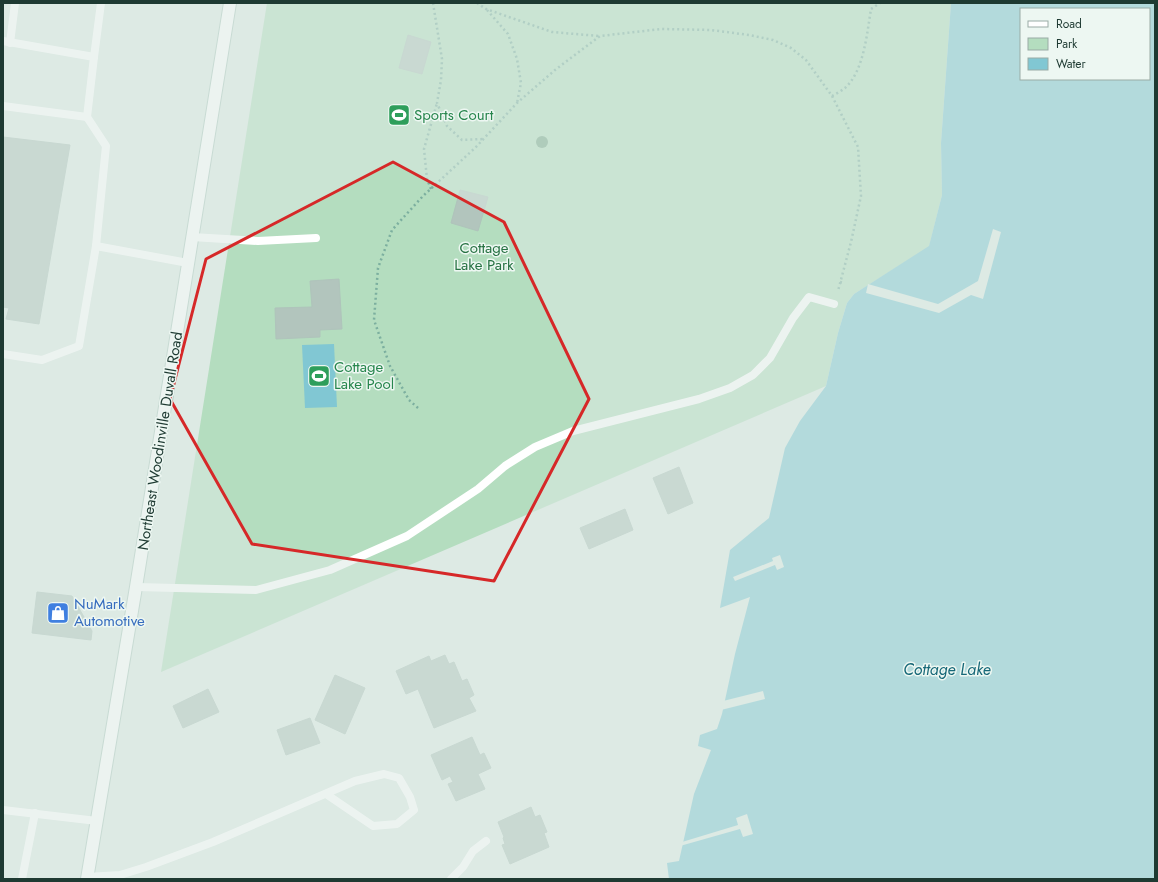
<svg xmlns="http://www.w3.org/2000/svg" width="1158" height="882" font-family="Jost,sans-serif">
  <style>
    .green { fill: #b4ddbf }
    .water { fill: #81c7d3; fill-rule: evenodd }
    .pier { fill: #ddeae4 }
    .building { fill: #b2c5bd; stroke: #afc4bb }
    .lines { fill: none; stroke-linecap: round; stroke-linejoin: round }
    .secondary-casing { stroke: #b0cac0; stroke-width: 14 }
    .path { stroke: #7caf9f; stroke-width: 2.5; stroke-dasharray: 2 3; stroke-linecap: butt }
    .lane { stroke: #fff; stroke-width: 8 }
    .secondary { stroke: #fff; stroke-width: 12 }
    .tree { fill: #79a88b }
    .marked { fill: none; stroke: #d62828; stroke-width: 3; stroke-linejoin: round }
    .labels { text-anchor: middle; stroke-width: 3; stroke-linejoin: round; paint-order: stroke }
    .leisure-label { font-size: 15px; fill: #27864d; stroke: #edf7f2; text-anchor: start }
    .park-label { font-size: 15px; fill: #277243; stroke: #edf7f2 }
    .street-label { font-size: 15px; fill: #1e3a32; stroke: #edf7f2 }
    .shop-label { font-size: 15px; fill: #366cbe; stroke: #edf7f2; text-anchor: start }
    .water-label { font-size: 16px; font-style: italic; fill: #166878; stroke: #edf7f2 }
  </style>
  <rect width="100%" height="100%" fill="#ddeae4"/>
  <polygon class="green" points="267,3 951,3 941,143 942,195 929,247 854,294 847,303 838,333 826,386 161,672"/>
  <g class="water">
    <path d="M951,3h204v876h-486l-2,-16 12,-2 15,-67 17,-44 -13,-4 2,-11 17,-6 5,-15 13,-60 15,-57 -30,11 10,-58 39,-32 16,-70 15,-27 26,-35 12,-53 9,-30 7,-9 75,-48 13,-51 -1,-52zM1021,9h128v70h-128z"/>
    <polygon points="334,344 337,407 305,408 302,345"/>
  </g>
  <g class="pier">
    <polygon points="993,229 1001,232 983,299 971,295 939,313 866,293 868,284 938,304 978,281"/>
    <polygon points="780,555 784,567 777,570 775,565 735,581 733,577 773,561 772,558"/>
    <polygon points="763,691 765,699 721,710 723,701"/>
    <polygon points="747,814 753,834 743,837 740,829 680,846 682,842 738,825 736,818"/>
  </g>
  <g class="building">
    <polygon points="408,35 431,42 422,74 399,68"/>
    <polygon points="3,137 70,145 39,324 6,319 9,308 3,307"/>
    <polygon points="460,190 488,197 478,231 451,223"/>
    <polygon points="339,279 342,329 320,330 320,337 276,339 275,308 312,307 310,281"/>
    <polygon points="679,467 693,503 668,514 653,478"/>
    <polygon points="625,509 633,530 589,549 580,528"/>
    <polygon points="37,592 72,596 92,631 91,640 32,633"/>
    <polygon points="445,655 449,664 454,662 462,681 467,679 474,695 469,698 476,711 434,728 418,689 406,694 396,671 429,656 431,661"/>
    <polygon points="335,675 365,688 345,734 315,720"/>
    <polygon points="208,689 219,712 183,728 173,706"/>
    <polygon points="310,718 320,743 286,755 277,730"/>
    <polygon points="472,737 480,755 484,753 491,768 478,774 485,789 456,801 448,784 453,782 450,776 442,780 431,755"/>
    <polygon points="531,807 535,817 540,815 547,832 544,833 549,847 510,864 502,845 505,844 503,838 504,837 498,822"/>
  </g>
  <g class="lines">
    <g class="secondary-casing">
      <polyline id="secondary" points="87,879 136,587 230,3"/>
    </g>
    <g class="path">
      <polyline points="433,3 442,59 441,80 437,103 447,126 462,140 483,139"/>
      <polyline points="477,3 486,9 552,32 599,36"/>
      <polyline points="487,10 508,34 517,59 521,83 517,103"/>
      <path d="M832,96c4,-2 9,-5 13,-8 19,-17 22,-55 26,-79l9,-6"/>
      <polyline points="431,189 427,179 424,149 437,103"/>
      <polyline points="840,282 844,283"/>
      <polyline points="418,408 409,400 390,366 374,320 378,268 392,230 423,196 476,147 517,103 555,70 600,36 661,29 711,30 749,35 773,40 791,48 806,60 832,96 858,147 861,196 851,242 838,291"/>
    </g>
    <g class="lane">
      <polyline points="3,41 94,57 87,117 106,146 96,246 79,346 42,360 3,354"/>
      <polyline points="10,43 15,3"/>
      <polyline points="94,57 101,3"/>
      <polyline points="3,106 87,117"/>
      <polyline points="192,237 258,241 316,238"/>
      <polyline points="96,246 188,263"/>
      <polyline points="136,587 256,590 330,570 407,536 478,489 505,466 535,447 573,431 699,399 730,388 753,375 770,358 793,318 809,297 834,304"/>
      <polyline points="3,810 97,821"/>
      <polyline points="87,877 120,875 146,867 213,842 355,781 384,774 399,778 410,797 414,810 397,824 373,826 326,794"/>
      <polyline points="22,879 35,813"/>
      <polyline points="451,879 463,867 473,851 486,841"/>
    </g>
    <use href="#secondary" class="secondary"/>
  </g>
  <circle class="tree" cx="542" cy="142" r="6"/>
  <path d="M0 0H1158V882H0ZM393,162l111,60 85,177 -95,182 -242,-37 -82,-145 36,-140z" fill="#ddeae4" fill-opacity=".55" fill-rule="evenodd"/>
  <path class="marked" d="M393,162l111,60 85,177 -95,182 -242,-37 -82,-145 36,-140z"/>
  <defs>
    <g id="stadium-square" transform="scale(1.15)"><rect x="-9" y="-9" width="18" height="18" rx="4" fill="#2e9e5b" stroke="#edf7f2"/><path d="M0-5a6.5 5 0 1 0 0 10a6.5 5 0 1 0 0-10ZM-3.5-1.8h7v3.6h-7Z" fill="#fff"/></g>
    <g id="shop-square" transform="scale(1.15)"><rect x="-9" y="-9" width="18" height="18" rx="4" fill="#3f7fe0" stroke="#edf7f2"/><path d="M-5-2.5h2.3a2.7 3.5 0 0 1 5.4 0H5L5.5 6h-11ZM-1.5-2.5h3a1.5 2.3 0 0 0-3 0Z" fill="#fff"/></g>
  </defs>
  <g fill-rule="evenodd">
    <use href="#stadium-square" x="399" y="115"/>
    <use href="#stadium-square" x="319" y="376"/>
    <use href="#shop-square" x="58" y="613"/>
  </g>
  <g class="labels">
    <g class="leisure-label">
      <text x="414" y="120">Sports Court</text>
      <text x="334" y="372">Cottage<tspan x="334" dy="17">Lake Pool</tspan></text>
    </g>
    <g class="park-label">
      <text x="484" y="253">Cottage<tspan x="484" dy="17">Lake Park</tspan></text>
    </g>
    <g class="street-label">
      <text transform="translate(160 441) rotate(-81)" y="5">Northeast Woodinville Duvall Road</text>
    </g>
    <g class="shop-label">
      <text x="74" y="609">NuMark<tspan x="74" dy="17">Automotive</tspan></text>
    </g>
    <g class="water-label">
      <text x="947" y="675">Cottage Lake</text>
    </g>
  </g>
  <rect width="1158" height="882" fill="none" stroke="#1e3a32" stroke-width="8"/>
  <rect x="1020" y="8" width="130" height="72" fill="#edf7f2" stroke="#9aaba5"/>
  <rect x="1028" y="21" width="20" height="6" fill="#ffffff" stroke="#9aaba5"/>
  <text x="1056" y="28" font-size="12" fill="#1e3a32">Road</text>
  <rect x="1028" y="38" width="20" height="12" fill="#b4ddbf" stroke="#9aaba5"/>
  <text x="1056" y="48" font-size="12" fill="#1e3a32">Park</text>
  <rect x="1028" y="58" width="20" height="12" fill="#81c7d3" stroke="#9aaba5"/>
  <text x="1056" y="68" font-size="12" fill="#1e3a32">Water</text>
</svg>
